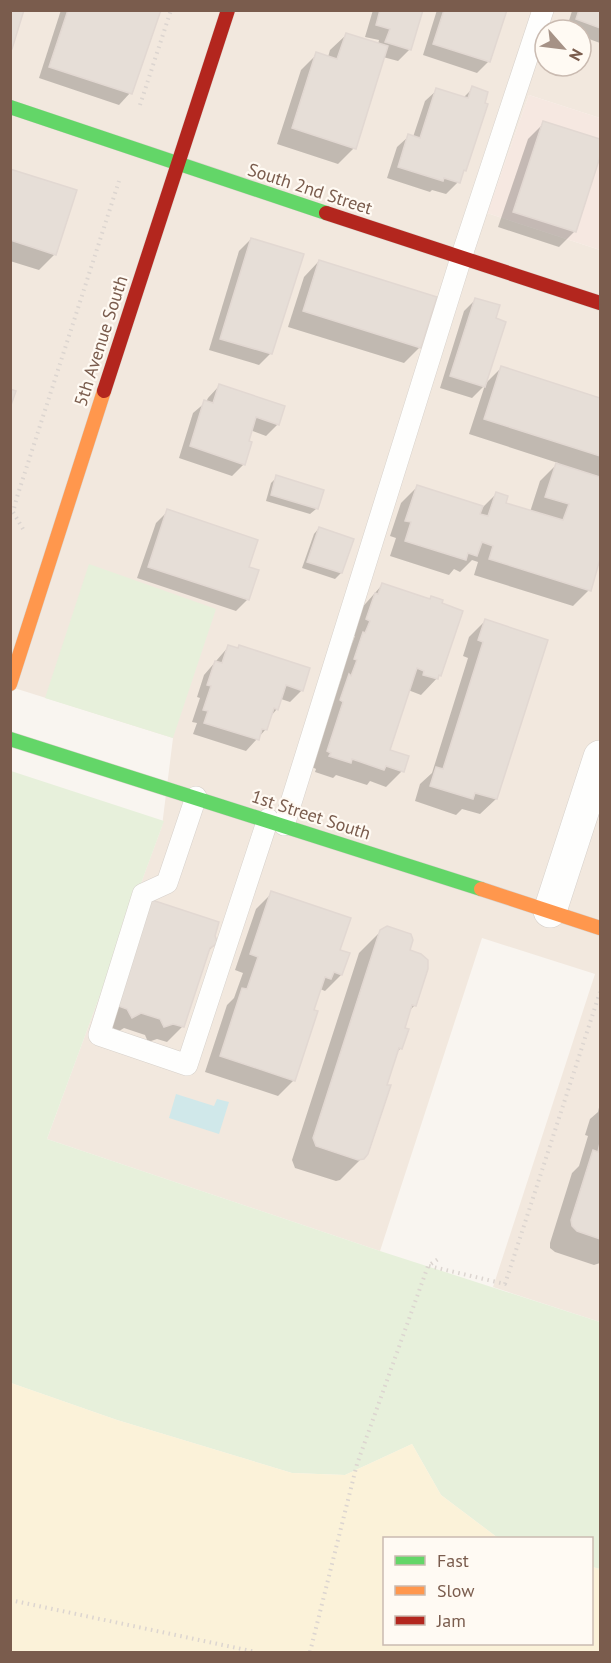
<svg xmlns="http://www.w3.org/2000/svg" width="611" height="1663" font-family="'PT Sans',sans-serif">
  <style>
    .residential { fill: #f2e8de; fill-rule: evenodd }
    .commercial { fill: #f6e8e1 }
    .green { fill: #e7f0db }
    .sand { fill: #fbf2d9 }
    .water { fill: #d0e8ea }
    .shadow { fill: #0003 }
    .building { fill: #e6ded7; stroke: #e2d8d2; stroke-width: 1.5 }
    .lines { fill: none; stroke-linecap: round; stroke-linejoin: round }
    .lane-casing { stroke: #d7d1cb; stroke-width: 22 }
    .street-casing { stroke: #d7d1cb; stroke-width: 34 }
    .fast-casing { stroke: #d9d2cb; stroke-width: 15 }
    .slow-casing { stroke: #d9d2cb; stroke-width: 15 }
    .jam-casing { stroke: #d9d2cb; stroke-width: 15 }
    .path { stroke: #dcd5d0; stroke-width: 4; stroke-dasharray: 1.5 4.5; stroke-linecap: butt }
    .lane { stroke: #fefefd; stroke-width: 21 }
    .street { stroke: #fefefd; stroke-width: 33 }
    .fast { stroke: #63d668; stroke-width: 14 }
    .slow { stroke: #ff974d; stroke-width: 14 }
    .jam { stroke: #b3261e; stroke-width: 14 }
    .labels { text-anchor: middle; stroke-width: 4.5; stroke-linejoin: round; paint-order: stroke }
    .street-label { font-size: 18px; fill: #7a5c4d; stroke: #fffaf3 }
  </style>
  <rect width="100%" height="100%" fill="#f9f5f0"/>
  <path class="residential" d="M11,11h589v107l-71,-23 -42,118 113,37v1072l-107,-35 102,-313 -113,-36 -102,313 -333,-112 115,-313 11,-88 -162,-51zM545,30h36v36h-36z"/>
  <polygon class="commercial" points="529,95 600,118 600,250 487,213"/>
  <g class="green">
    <polygon points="89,564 216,609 173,738 45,698"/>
    <polygon points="11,771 164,821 47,1139 380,1251 600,1322 600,1569 592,1567 592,1538 498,1538 441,1495 412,1444 345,1475 292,1473 117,1420 11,1383"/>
  </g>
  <polygon class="sand" points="11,1383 117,1420 292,1473 345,1475 412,1444 441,1495 498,1538 384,1538 384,1644 592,1644 592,1567 600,1569 600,1652 11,1652"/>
  <polygon class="water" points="176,1094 214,1106 217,1099 229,1102 219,1134 169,1118"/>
  <g class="shadow">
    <polygon points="61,10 159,10 130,93 119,105 39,78"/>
    <polygon points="373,10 421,10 410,49 398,61 383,57 354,148 338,164 277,144 301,70 317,54 328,57 330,50 346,35 378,45 379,40 365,37"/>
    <polygon points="437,10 505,10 489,61 477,73 423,55"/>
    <polygon points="571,10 600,10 600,43 581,36 581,30 566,30 572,11"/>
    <polygon points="473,88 465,170 461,174 458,182 446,194 432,190 430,192 387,178 397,147 409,136 413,137 425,101 437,90 463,98"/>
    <polygon points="544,123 600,141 600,152 575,231 559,247 498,227 528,139"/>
    <polygon points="10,170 55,254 39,270 10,261"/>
    <polygon points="251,239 271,353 259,365 209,350 239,251"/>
    <polygon points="319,261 420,347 404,363 288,327 304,277"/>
    <polygon points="476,299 484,385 502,367 600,399 600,476 599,478 600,478 600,554 589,590 573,606 474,575 478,562 472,560 460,572 454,569 449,575 390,556 396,538 390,536 401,503 417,487 483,507 497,493 504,504 530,512 540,481 558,463 469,434 485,385 472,398 440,388 464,311"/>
    <polygon points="219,386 278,424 266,436 250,430 244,464 232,476 179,458 193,413 206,402 208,398"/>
    <polygon points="277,477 322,491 316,509 310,514 266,501 271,483"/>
    <polygon points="168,511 247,568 248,599 236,611 137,578 156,523"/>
    <polygon points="319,528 352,539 341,573 335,579 302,568 314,534"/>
    <polygon points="382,585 428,600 431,597 440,675 421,695 408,690 388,751 402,771 386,787 370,781 367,785 336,775 333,778 315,772 316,769 312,767 333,692 338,687 342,676 339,675 347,650 351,646 355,636 351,635 359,611"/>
    <polygon points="485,621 496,799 480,814 462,809 456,815 415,801 420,784 432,773 468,658 463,656 469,637"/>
    <polygon points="229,646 236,649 239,646 302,690 290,702 281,699 277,709 270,717 266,729 246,751 193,734 197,723 192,722 200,698 197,697 204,675"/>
    <polygon points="272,893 338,951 348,954 341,975 325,991 320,989 294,1080 278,1096 205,1072 227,1005 234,998 243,973 235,970 256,909"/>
    <polygon points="381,931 408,951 415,1005 409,1011 403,1029 401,1048 395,1054 367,1153 340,1180 336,1181 295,1168 292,1160 359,953"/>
    <polygon points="213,936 217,943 206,953 183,1026 167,1042 157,1039 148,1042 145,1035 124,1028 116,1033 111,1024 126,943"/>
    <polygon points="600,1103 600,1263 594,1265 555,1252 550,1248 550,1243 572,1173 579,1166 588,1136 585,1135 590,1119 598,1112"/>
  </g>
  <g class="building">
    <polygon points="10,10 24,10 12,49 10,49"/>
    <polygon points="68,10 161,10 132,94 49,67"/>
    <polygon points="380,10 423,10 411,50 385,42 390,29 376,25"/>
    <polygon points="444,10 507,10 490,62 433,44"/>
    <polygon points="579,10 600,10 600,28 576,19"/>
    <polygon points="346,33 388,46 356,149 292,128 316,52 337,59"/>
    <polygon points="472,86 488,92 485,103 488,104 466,171 464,170 460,183 444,178 443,181 398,167 408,134 420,138 436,88 468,98"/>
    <polygon points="543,121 600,139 600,157 576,232 513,212"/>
    <polygon points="10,169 77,190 56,255 10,240"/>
    <polygon points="251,238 304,254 272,354 220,339"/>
    <polygon points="319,260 437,297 421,348 303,311"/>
    <polygon points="475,298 500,305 496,318 506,322 485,387 450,376"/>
    <polygon points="501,366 600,398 600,456 484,419"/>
    <polygon points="219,384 285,406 279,425 256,417 249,441 252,442 245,465 190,446 204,400 213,403"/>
    <polygon points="10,389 16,391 10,408"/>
    <polygon points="556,463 600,477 600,559 591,591 489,559 493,546 482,542 477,556 468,553 466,560 405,541 411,522 405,521 417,485 483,506 480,514 488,516 496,492 508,496 506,503 563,520 569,504 545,497"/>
    <polygon points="276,475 324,490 318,509 271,495"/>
    <polygon points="167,509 258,540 249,567 259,570 249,600 148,567"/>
    <polygon points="319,527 354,539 342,573 307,562"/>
    <polygon points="382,583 430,599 431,596 443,600 442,603 463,611 441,676 439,675 438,679 423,675 424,671 417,668 390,750 409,756 404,772 386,766 384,770 352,759 351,763 329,756 331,753 327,751 343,702 340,700 349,674 351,676 357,660 354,659 363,632 365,633 370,621 366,619 375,593 378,594"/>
    <polygon points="485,619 548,640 497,799 475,793 473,799 430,786 436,767 443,769 483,642 478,640"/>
    <polygon points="228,645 238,648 239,645 310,668 303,691 286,685 278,710 274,708 267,730 262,729 259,740 204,723 208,711 203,710 211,686 207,685 215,661 222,663"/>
    <polygon points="271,891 351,918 340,950 350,953 342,975 334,972 331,979 325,977 314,1010 318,1011 295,1081 220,1056 242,988 247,989 258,957 250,954"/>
    <polygon points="152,900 219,922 215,936 218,943 210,948 184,1027 173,1024 164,1027 160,1019 141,1013 132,1018 127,1009 116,1005"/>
    <polygon points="387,926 411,934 413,940 410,950 421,954 428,960 428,969 416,1006 412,1005 405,1028 409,1029 402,1049 399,1048 387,1085 391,1085 368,1154 364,1159 358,1160 316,1146 313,1138 380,930"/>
    <polygon points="600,1143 600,1239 577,1231 572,1226 571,1220 593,1150 598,1152"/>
  </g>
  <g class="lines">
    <g class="lane-casing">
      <g id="lane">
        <polyline points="196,797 167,883 143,894 99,1035 187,1065 268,819"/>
        <polyline points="284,825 461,258 543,10"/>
      </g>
    </g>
    <g class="street-casing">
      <polyline id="street" points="550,911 600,757"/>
    </g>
    <g class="fast-casing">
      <g id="fast">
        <polyline points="10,107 326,213"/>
        <polyline points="10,739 481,889"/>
      </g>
    </g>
    <g class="slow-casing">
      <g id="slow">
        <polyline points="10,684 104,391"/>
        <polyline points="481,889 600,928"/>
      </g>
    </g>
    <g class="jam-casing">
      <g id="jam">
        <polyline points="326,213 600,303"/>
        <polyline points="104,391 228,10"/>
      </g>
    </g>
    <g class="path">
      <polyline points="140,105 171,10"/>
      <polyline points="23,529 13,512 17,497 119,181"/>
      <polyline points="429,1266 505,1284 600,992"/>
      <polyline points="10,1600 256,1652"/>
      <polyline points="310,1652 357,1464 428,1266 441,1257"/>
    </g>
    <use href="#lane" class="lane"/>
    <use href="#street" class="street"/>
    <use href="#fast" class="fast"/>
    <use href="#slow" class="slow"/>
    <use href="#jam" class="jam"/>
  </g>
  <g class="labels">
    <g class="street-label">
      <text transform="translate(310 189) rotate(18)" y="6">South 2nd Street</text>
      <text transform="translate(101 341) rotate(-72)" y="6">5th Avenue South</text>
      <text transform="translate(311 815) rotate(18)" y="6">1st Street South</text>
    </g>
  </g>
  <rect width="611" height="1663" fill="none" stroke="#7a5c4d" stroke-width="24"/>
  <rect x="383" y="1537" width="210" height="108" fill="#fffaf3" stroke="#cabbb1" stroke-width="1.5"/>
  <rect x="395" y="1556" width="30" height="9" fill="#63d668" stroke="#cabbb1" stroke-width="1.5"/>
  <text x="437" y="1567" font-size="18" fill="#7a5c4d">Fast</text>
  <rect x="395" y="1586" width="30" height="9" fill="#ff974d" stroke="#cabbb1" stroke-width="1.5"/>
  <text x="437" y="1597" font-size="18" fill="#7a5c4d">Slow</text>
  <rect x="395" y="1616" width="30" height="9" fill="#b3261e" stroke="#cabbb1" stroke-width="1.5"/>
  <text x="437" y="1627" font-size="18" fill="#7a5c4d">Jam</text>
  <g transform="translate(563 48) rotate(118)"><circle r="28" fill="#fffaf3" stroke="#cabbb1" stroke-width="1.5"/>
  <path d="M0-4.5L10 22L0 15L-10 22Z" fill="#a69286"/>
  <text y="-9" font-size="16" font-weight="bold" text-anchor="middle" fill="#7a5c4d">N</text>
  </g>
</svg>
